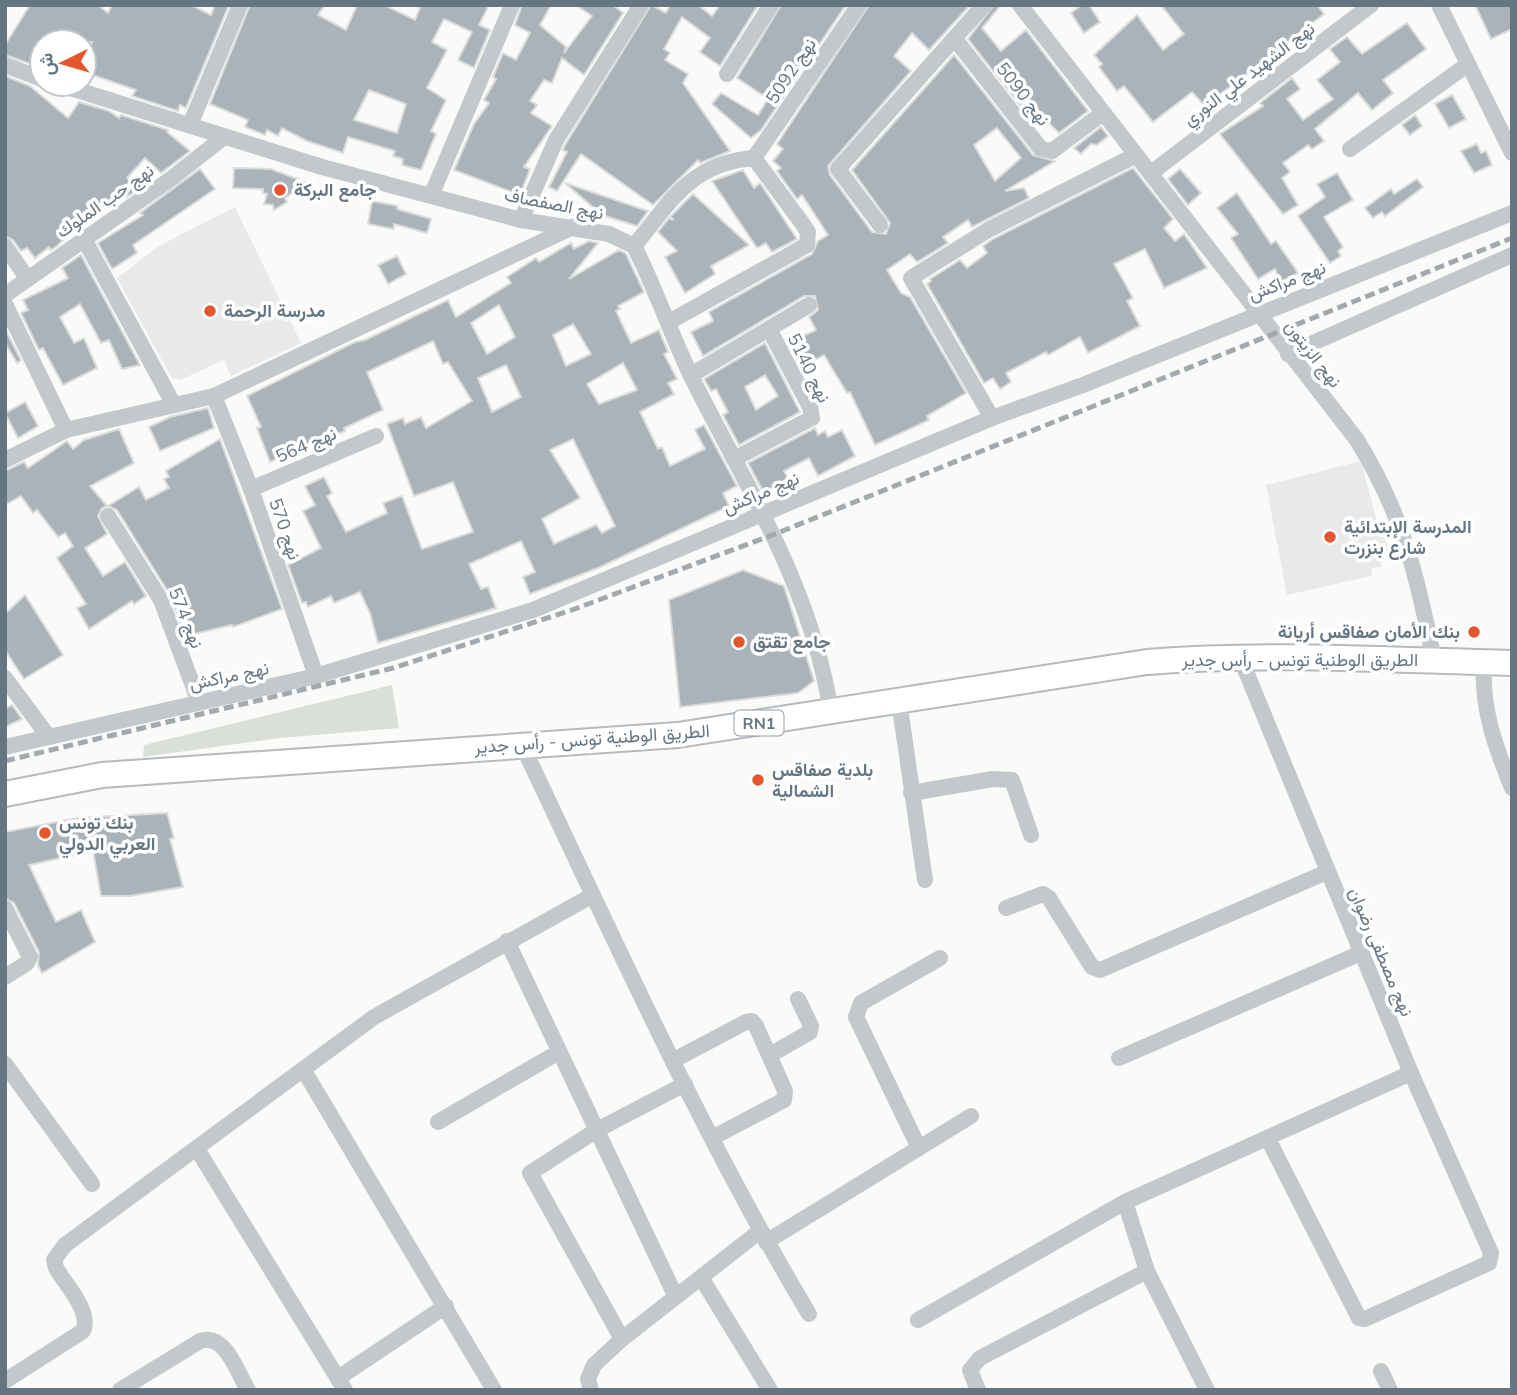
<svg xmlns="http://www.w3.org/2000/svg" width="1517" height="1395" font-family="Mulish,Vazirmatn,sans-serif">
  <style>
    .built { fill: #e8e9e9 }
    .green { fill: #dadfd7 }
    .building { fill: #aab3b9; stroke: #dcdcda; stroke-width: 2; fill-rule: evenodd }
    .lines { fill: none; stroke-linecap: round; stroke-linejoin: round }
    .primary-casing { stroke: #b5babe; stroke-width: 28 }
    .street { stroke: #c3c8cc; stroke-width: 16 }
    .primary { stroke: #fff; stroke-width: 24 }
    .rail { stroke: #a2aab0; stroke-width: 5; stroke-dasharray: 10 5; stroke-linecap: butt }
    .poi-dot { fill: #e4572e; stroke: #fff; stroke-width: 2.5 }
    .labels { text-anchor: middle; stroke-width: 7; stroke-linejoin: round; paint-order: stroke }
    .shield { fill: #fff; stroke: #939fa8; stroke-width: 2 }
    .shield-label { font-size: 16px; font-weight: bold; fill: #657683 }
    .street-label { font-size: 18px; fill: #657683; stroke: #fff }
    .poi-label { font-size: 18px; font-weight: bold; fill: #657683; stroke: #fff; text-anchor: start }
  </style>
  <rect width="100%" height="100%" fill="#fafaf8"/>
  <g class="built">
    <polygon points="235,207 301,343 231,376 224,360 180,380 171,377 117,278 159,246"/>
    <polygon points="1361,461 1377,522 1390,551 1379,555 1382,567 1372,568 1371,576 1287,595 1266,485"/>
  </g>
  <polygon class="green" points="392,685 399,728 280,738 143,757 144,745"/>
  <g class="building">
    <polygon points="30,5 98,5 108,13 112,5 191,5 211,15 215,5 229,5 186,108 180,105 178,111 132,96 136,90 84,72 84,58 92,42 42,42 31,64 5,55 5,45"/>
    <path d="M250,5h75l-7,10 28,15 11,-25h27l31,15 5,-12 -5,-3h74l-10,20 11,5 -16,38 -16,-8 14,-28 -28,-13 -12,23 15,8 -20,38 19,12 -15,31 5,3 -15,36 -19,-5 1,-6 -10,-3 2,-5 -47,-14 -5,16 -36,-12 -25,-13 -4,8 -11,-6 -2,5 -20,-8 3,-7 -38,-16zM369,90l37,14 -9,29 -43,-13z"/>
    <polygon points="522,5 551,5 540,25 566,47 564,53 592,16 576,5 613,5 623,13 584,75 562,58 552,83 544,80 530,101 537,105 531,113 552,126 524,167 530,169 520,195 454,170 474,124 489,103 484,100 496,79 493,77 503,53 516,60 530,33 515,25"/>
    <polygon points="651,5 666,13 669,7 666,5 698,5 712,16 720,5 758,5 720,66 700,52 710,38 682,17 664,49 670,53 665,60 688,74 683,83 730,151 700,163 698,160 653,205 581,154 557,191 549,187 567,152 563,150 565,145"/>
    <polygon points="781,5 846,5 761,130 751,138 712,104 721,93 758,115 768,99 737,78"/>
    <path d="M869,5h101l-41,45 -17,-17 -18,23 17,15 -83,95 2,9 42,57 14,2 4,-11 -38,-53 102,-115 79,100 22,6 -50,30 19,-3 5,10 -57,29 -4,-7 -25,17 5,6 -31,19 -7,-8 -23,16 14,23 9,4 56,96 -39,23 2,4 -54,25 -25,-53 -3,1 -23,-38 -23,12 -13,-24 28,-13 -7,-13 9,-7 -3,-14h-11l-101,60 -12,-24 22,-11 -4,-9 103,-58 6,-13 10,-6 -26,-40 -5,4 -20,-28 4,-3 -8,-7 10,-12 -6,-5zM997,128l24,30 -26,23 -21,-36z"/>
    <polygon points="994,5 1001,5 982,28 1001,51 1026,30 1088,111 1059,133 1015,90 1026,113 968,39"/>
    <polygon points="1082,5 1089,5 1100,22 1084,33 1071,13"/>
    <polygon points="1161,5 1317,5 1324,14 1205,106 1192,92 1153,122 1124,86 1117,91 1099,67 1102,64 1094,55 1137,15 1163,50 1184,34"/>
    <polygon points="1475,5 1512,5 1512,29 1491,39"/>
    <polygon points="1407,23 1426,49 1383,80 1393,93 1372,110 1358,93 1315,129 1324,141 1312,149 1308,145 1283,163 1290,172 1282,178 1298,205 1283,214 1220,134 1263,106 1260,103 1292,78 1300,89 1287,99 1303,120 1333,99 1317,80 1340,62 1330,49 1347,37 1362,54"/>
    <polygon points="5,76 30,86 68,118 79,102 109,111 119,118 121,115 168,130 167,132 190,151 161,173 145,158 127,178 139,189 125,198 120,193 100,213 95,208 58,245 51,250 49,247 35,258 27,248 21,251 13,240 5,236"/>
    <polygon points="1452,95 1466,119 1449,128 1435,104"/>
    <polygon points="1415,115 1422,126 1410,135 1402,125"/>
    <polygon points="1101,127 1108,136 1097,145 1091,144 1081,154 1074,148"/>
    <polygon points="1477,144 1481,153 1486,151 1492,165 1474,173 1461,151"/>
    <polygon points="234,168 271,169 308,183 285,198 287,202 274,210 273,205 264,204 267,194 263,193 263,189 233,188"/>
    <polygon points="1133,168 1173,219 1164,228 1175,241 1184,234 1207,268 1164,288 1145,249 1114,264 1133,298 1127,301 1140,326 1088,353 1080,337 1048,355 1046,352 1006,373 1011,382 1000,389 993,378 984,383 927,284 931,281 930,279 960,260 967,268 987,253 983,246 993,239"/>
    <polygon points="200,169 215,189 133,245 137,253 112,269 98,243 143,215 140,213"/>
    <polygon points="1180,169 1201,193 1188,205 1168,179"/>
    <polygon points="743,170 754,188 760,183 797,239 772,252 766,243 757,248 712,181"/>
    <polygon points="1337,173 1353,200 1324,217 1343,247 1338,251 1341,256 1330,263 1298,216 1325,197 1317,184"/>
    <polygon points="1417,179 1423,187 1385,216 1382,212 1373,218 1365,208 1391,189 1394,194"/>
    <polygon points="565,183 633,206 648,211 637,226 602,215"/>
    <polygon points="1237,193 1271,244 1276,241 1298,273 1281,282 1275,269 1258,279 1231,238 1238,234 1217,208"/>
    <polygon points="693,194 749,245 711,266 715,274 685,293 665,257 677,251 658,232 669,218 674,220 670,217"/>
    <polygon points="372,201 398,206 397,209 431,219 427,233 394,224 394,229 368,224"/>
    <path d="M589,241l9,2 -29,36 50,-29 7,4 18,38 -26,14 2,3 -4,2 15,32 28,-13 9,22 -4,2 13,25 -9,4 6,11 -34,18 18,37 4,-2 8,19 35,-17 -10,-19 9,-5 33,61 -14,7 6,13 -131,62 -68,26 -7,-17 12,-5 -14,-31 -52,23 12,25 7,-2 8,21 -118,35 -8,-30 -10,-21 -26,11 -3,-7 -23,11 -2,-5 -4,1 -14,-38 33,-17 -18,-37 12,-6 -10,-19 19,-9 8,16 -5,3 19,36 41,-19 -4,-10 19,-7 20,53 51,-17 -20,-50 -39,14 -27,-72 16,-6 2,6 16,-7 5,11 46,-27 -24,-39 -5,2 -10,-23 -66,31 16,38 -39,18 1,3 -75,31 -13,-34 4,-1 -14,-31 108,-54 10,-2 83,-40 8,17 55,-34 -4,-6 29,-19 3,4 32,-19 3,6zM499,305l16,32 -28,17 -16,-31zM573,324l18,30 -25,12 -13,-31zM623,363l14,27 -38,14 -12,-20zM506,365l15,32 -29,15 -14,-34zM573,439l42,87 -13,7 -6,-8 -42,19 -12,-25 38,-21 -30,-48z"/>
    <polygon points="81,255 140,365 122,369 109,340 101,343 80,304 60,317 74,343 84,338 97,368 63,385 43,348 39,350 21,313 28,310 23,300 68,278 62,268"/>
    <polygon points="397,256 406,274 388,284 378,265"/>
    <polygon points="5,329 21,360 17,363 5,343"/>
    <path d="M765,343l35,69 -61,33 -16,-30 5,-3 -12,-23 -5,2 -7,-12zM765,375l13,21 -22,14 -11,-23z"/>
    <polygon points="25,402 38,426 18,438 5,413"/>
    <polygon points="208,408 214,428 160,451 149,427 170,417"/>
    <polygon points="815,428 818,435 825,431 828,437 842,430 855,456 818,476 809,458 784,471 789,480 765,495 748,463"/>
    <polygon points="119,429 134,463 90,486 107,506 102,508 98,516 107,534 85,548 103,576 125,562 146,596 134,604 132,601 89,629 77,608 86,604 57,558 73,546 65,533 58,537 37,510 33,513 21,496 5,505 5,471 24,462 28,468 67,441 73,449 84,440"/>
    <polygon points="220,439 282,609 233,627 232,625 194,634 191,622 182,627 170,595 117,510 108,506 139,487 146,500 169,488 164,479 169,477 166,471"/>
    <polygon points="743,570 784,586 814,681 798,693 680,707 669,600"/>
    <polygon points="25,595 63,655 24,679 5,650 5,614"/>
    <polygon points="12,705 22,719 5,727 5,709"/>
    <polygon points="167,813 174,838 170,839 183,887 130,896 101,896 92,845 75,855 29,865 56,922 81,910 95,942 42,973 38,965 39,952 14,903 5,898 5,832 78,818"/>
  </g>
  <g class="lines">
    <g class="primary-casing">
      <path id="primary" d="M5,794l97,-19 576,-40 469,-73c122,-10 243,-2 365,1"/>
    </g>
    <g class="street">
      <path d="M1020,5l337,435c46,75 60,135 77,220"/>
      <polyline points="1439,5 1512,153"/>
      <polyline points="955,39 1041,149 1052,151 1103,113"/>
      <polyline points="5,65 42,79"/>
      <polyline points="727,74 771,5"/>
      <path d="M58,84l264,83 199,53 88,14 25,12c22,43 37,89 58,132 56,112 119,208 139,334"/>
      <polyline points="190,125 240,5"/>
      <polyline points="1350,149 1467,65"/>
      <polyline points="754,158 859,5"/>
      <polyline points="1151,173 1371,5"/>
      <polyline points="431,196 512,5"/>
      <polyline points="521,220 556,140 641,5"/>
      <polyline points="880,225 838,169 984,5"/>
      <polyline points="84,239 174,405"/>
      <polyline points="5,246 27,278"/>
      <path d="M634,246c37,-45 57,-83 120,-88"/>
      <polyline points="5,295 172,178 224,137"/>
      <polyline points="5,304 66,430"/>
      <polyline points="669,322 807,245 808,232 802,223 754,158"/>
      <polyline points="1288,354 1512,255"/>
      <polyline points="691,375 809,305"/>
      <polyline points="214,396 251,489 316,676"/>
      <polyline points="992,418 911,278 988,230 1136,155"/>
      <polyline points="734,459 812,418 810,407 770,331"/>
      <polyline points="5,460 66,430 214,396 575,226"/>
      <polyline points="251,489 376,436"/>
      <polyline points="108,516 161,600 199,702"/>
      <polyline points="1240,657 1411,1073 1491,1253 1489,1263 1365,1319 1359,1318 1268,1139"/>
      <path d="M1484,662c-3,46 11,84 28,126"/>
      <polyline points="5,678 48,736"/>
      <polyline points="899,701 925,880"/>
      <path d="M522,745c91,191 178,387 287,569"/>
      <polyline points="5,747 316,676 533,610 992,418 1083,385 1512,213"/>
      <polyline points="911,793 993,779 1012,780 1031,835"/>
      <polyline points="5,908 30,957 27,963 5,977"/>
      <polyline points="1006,908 1043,894 1049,898 1092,967 1100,970 1327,872"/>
      <polyline points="507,941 675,1295"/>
      <polyline points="770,1055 810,1032 811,1026 798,999"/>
      <polyline points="1119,1058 1361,953"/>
      <polyline points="674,1060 746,1022 752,1021 756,1026 785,1091 784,1100 712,1138"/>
      <polyline points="5,1064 92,1184"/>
      <polyline points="303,1069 494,1390"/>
      <polyline points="438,1122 559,1052"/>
      <polyline points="919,1148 856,1017 861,1003 940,958"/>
      <polyline points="197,1149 345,1390"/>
      <polyline points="766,1242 971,1116"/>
      <polyline points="702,1279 770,1390"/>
      <polyline points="918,1320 1125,1202"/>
      <polyline points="622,1339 530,1173 597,1130 685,1084"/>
      <polyline points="1381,1371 1390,1390"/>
      <polyline points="338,1378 446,1306"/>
      <path d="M5,1381l78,-50c9,-19 -18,-47 -27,-63l-2,-8 11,-15 309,-228 219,-122"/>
      <path d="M120,1390l80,-49c25,-9 37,31 48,49"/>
      <polyline points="591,1390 588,1379 594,1365 622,1339 760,1231"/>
      <polyline points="978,1390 970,1370 980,1358 1147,1271"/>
      <polyline points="1207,1390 1147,1271 1125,1202 1411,1073"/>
    </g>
    <use href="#primary" class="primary"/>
    <polyline class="rail" points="5,761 393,668 572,610 775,534 1512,238"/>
  </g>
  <g class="poi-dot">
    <circle cx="280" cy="190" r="7"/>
    <circle cx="210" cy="311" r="7"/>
    <circle cx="1330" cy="537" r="7"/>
    <circle cx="1474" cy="632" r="7"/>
    <circle cx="739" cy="642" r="7"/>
    <circle cx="758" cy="780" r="7"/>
    <circle cx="45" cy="833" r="7"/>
  </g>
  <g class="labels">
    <rect class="shield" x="734.5" y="710.5" width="49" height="25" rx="5"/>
    <g class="shield-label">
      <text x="759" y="729">RN1</text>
    </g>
    <g class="street-label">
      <text transform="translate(791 71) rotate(-56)" y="6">نهج 5092</text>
      <text transform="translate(1249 74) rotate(-37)" y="6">نهج الشهيد علي النوري</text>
      <text transform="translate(1023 94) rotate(52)" y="6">نهج 5090</text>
      <text transform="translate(105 201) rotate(-35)" y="6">نهج حب الملوك</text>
      <text transform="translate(554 204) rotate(11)" y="6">نهج الصفصاف</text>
      <text transform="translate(1287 281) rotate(-21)" y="6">نهج مراكش</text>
      <text transform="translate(1313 354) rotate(52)" y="6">نهج الزيتون</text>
      <text transform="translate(809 368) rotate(64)" y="6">نهج 5140</text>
      <text transform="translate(306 445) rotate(-23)" y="6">نهج 564</text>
      <text transform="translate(761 493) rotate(-23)" y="6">نهج مراكش</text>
      <text transform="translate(285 529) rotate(71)" y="6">نهج 570</text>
      <text transform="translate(186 618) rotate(68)" y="6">نهج 574</text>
      <text x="1300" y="666">الطريق الوطنية تونس - رأس جدير</text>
      <text transform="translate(229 676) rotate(-12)" y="6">نهج مراكش</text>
      <text transform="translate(592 739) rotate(-4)" y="6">الطريق الوطنية تونس - رأس جدير</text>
      <text transform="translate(1381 952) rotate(67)" y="6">نهج مصطفى رضوان</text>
    </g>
    <g class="poi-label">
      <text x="294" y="196">جامع البركة</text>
      <text x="224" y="317">مدرسة الرحمة</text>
      <text x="1344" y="533">المدرسة الإبتدائية<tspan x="1344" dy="21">شارع بنزرت</tspan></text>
      <text x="1460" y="638" text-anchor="end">بنك الأمان صفاقس أريانة</text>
      <text x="753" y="648">جامع تقتق</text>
      <text x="772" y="776">بلدية صفاقس<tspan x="772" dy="21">الشمالية</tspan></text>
      <text x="59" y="829">بنك تونس<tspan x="59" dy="21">العربي الدولي</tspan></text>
    </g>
  </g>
  <rect width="1517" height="1395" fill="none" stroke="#657683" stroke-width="14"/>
  <g transform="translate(63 63) rotate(265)"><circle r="33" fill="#ffffff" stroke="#c1c8cd" stroke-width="2"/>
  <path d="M0-5L12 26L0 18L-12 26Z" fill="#e4572e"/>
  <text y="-10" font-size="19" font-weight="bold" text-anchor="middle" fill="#657683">ش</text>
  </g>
</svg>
